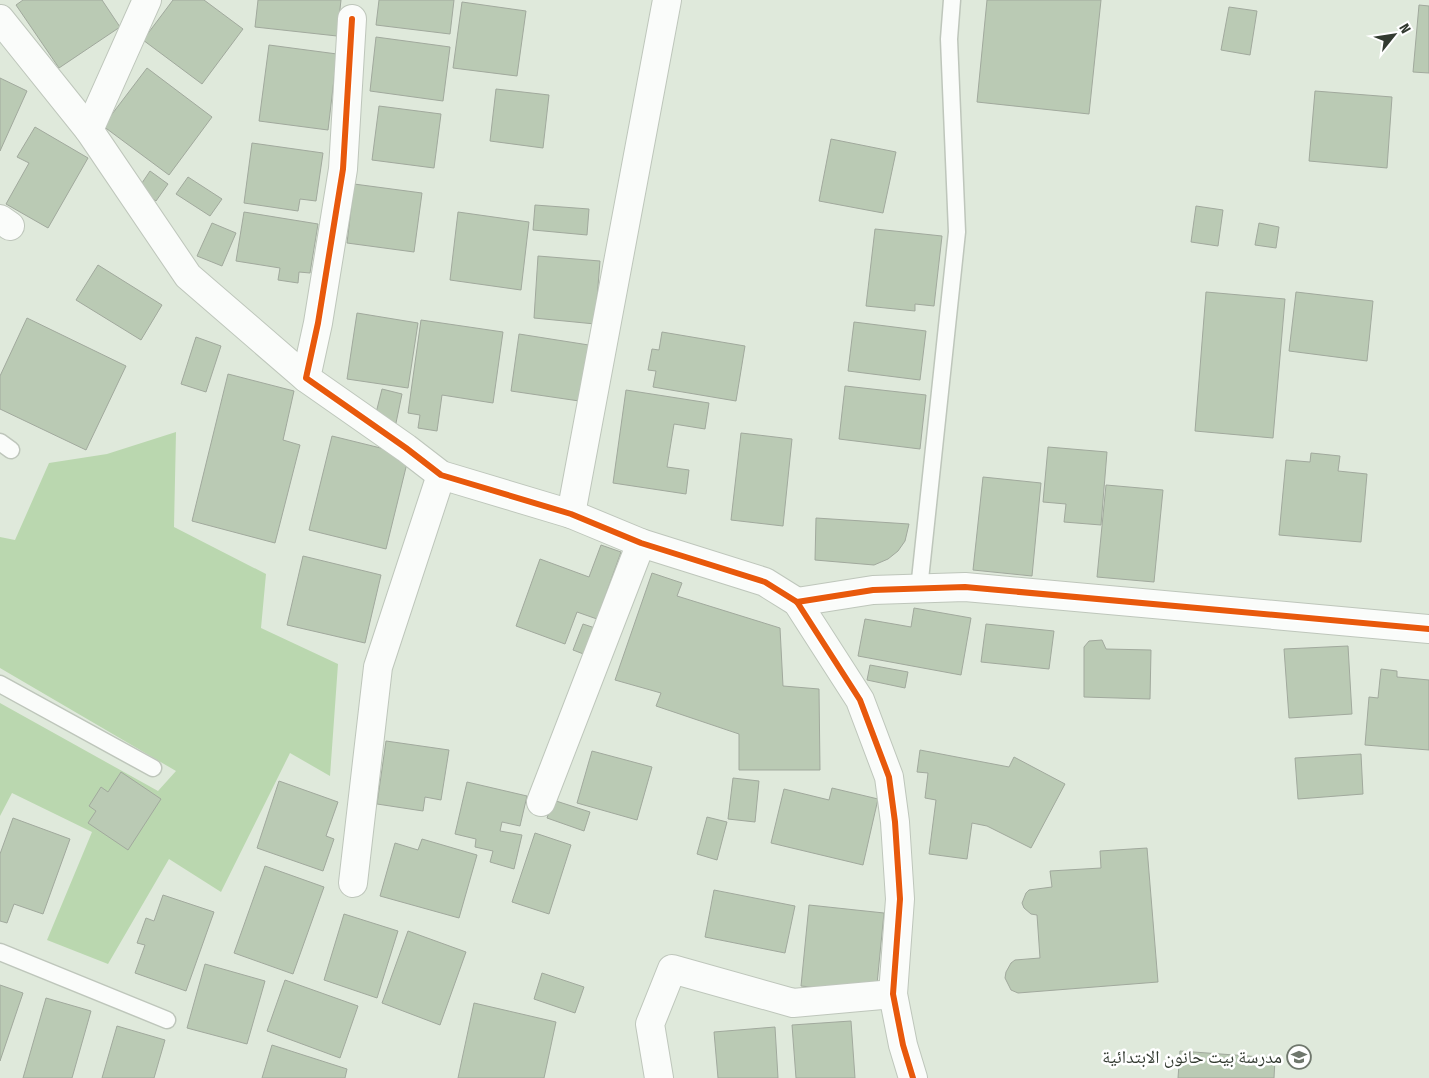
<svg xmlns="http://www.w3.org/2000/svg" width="1429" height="1078" font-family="'Fira Sans Condensed','Noto Naskh Arabic',sans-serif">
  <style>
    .green { fill: #bad7af }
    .building { fill: #bacab4; stroke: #a1a99d }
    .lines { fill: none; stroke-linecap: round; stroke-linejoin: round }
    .service-casing { stroke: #bec6bb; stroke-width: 19 }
    .minor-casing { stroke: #bec6bb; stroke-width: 30 }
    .service { stroke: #fafcfa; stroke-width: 16 }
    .minor { stroke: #fafcfa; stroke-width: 28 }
    .cycleway-casing { stroke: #fff; stroke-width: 9 }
    .cycleway { stroke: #e8590c; stroke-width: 6 }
    .labels { text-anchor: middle; stroke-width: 5; stroke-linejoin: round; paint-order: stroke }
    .poi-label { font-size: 18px; fill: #323a30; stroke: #fff; text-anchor: end }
  </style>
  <rect width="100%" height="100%" fill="#dfe9db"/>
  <polygon class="green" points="176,432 174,527 266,574 261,628 338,664 330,776 290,753 221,892 169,859 108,964 47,940 92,832 12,793 0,816 0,703 158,791 176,771 0,668 0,537 15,540 49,463 107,454"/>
  <g class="building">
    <polygon points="23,0 102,0 120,27 59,68 16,5"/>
    <polygon points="173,0 204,0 243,29 202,84 143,40"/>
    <polygon points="258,0 341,0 337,36 255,27"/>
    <polygon points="379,0 454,0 450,34 376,25"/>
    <polygon points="987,0 1101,0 1089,114 977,102"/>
    <polygon points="462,2 526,11 517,76 453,68"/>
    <polygon points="1419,5 1429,6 1429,73 1413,72"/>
    <polygon points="1229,7 1257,11 1250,55 1221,50"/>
    <polygon points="376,37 450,47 443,101 370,91"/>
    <polygon points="269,45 337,54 328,130 259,121"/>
    <polygon points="147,68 212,117 169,175 103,126"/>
    <polygon points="0,78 27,91 0,151"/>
    <polygon points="496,89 549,95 543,148 490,141"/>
    <polygon points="1315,91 1392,97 1387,168 1309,161"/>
    <polygon points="379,106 441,114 434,168 372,160"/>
    <polygon points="35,127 88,158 48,228 6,204 29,163 17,157"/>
    <polygon points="831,139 896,152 883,213 819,201"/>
    <polygon points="252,143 323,153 316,201 300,199 298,211 244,203"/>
    <polygon points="150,171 168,184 156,201 138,189"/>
    <polygon points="188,177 222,199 210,216 176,194"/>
    <polygon points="354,184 422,193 414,252 347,243"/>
    <polygon points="535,205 589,209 587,235 533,230"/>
    <polygon points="1196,206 1223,210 1218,246 1191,242"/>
    <polygon points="244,212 318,224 310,273 299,272 298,283 278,280 280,268 236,261"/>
    <polygon points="458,212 529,222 521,290 450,280"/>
    <polygon points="212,223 236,233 222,266 197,256"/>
    <polygon points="1259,223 1279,227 1276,248 1255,245"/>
    <polygon points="875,229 942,236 934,306 915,304 915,311 866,306"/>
    <polygon points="538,256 600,261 595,324 534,318"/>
    <polygon points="98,265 162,305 141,340 76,300"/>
    <polygon points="1206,292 1285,299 1273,438 1195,431"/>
    <polygon points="1296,292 1373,301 1367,361 1289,351"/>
    <polygon points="357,313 418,323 408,388 347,379"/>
    <polygon points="27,318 126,366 86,450 0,409 0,376"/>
    <polygon points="421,320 503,332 493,403 442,395 437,431 418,428 420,415 408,413"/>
    <polygon points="854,322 926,331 920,380 848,371"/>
    <polygon points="662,332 745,346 736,401 653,387 656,371 648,370 652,349 659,350"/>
    <polygon points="519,334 595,346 586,402 511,391"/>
    <polygon points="196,337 221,346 206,392 181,384"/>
    <polygon points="228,374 294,391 283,440 300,445 275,543 192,521"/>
    <polygon points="845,386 926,395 920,449 839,439"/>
    <polygon points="382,389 402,394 396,423 375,417"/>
    <polygon points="626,390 709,403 705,429 674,424 667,467 689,470 686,494 613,483"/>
    <polygon points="741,433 792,439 783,526 731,520"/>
    <polygon points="332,436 409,455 386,549 309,530"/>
    <polygon points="1048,447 1107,452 1101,525 1064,522 1066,504 1043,502"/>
    <polygon points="1311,453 1340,456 1338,471 1367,474 1361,542 1279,535 1286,460 1310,462"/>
    <polygon points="983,477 1041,483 1032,576 973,570"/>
    <polygon points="1106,485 1163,490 1154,582 1097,577"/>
    <polygon points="816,518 909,524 905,541 898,551 888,559 874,565 815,560"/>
    <polygon points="601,545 621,552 597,619 577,612 565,644 516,626 540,559 589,577"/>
    <polygon points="303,556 381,575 365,643 287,625"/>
    <polygon points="652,573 682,583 677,596 780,628 783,686 819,689 820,770 739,770 739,734 656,706 661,693 615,680"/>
    <polygon points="914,608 971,618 961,675 858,656 865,619 911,627"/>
    <polygon points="583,624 604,631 594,658 573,650"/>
    <polygon points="986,624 1054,631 1049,669 981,662"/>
    <polygon points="1102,640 1106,649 1151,650 1150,699 1084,697 1084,647 1089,641"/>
    <polygon points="1348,646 1352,714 1289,718 1284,649"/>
    <polygon points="870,665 908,672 905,688 867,680"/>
    <polygon points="1381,669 1397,671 1397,677 1429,680 1429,750 1365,745 1369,697 1378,698"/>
    <polygon points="386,741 449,750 441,800 425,797 423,811 377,804"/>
    <polygon points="920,750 1009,767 1014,757 1065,784 1031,848 987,826 972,823 967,859 929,854 936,800 925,798 928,773 917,772"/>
    <polygon points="592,751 652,767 637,820 577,803"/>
    <polygon points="1361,754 1363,794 1298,799 1295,758"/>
    <polygon points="121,772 161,799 128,850 88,823 96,811 89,806 101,787 108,792"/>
    <polygon points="733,778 759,781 755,822 728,819"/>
    <polygon points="279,781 338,802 326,836 334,839 323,871 257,848"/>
    <polygon points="467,782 527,796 520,826 502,822 500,831 522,835 514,869 490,862 493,851 475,847 476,839 455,834"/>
    <polygon points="832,788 878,799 863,865 771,843 784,789 829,800"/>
    <polygon points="553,800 590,812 584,831 547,818"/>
    <polygon points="707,817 727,822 717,860 697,854"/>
    <polygon points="13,818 70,839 43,914 14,904 7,923 0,921 0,854"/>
    <polygon points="535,833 571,845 549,914 512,902"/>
    <polygon points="422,839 477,855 459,918 380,896 395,843 418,850"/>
    <polygon points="1147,848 1158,982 1018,993 1011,990 1005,978 1006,972 1011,963 1015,960 1040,958 1037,915 1031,914 1024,908 1022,903 1026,893 1029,890 1052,887 1050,871 1101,868 1100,851"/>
    <polygon points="265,866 324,887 293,974 234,953"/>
    <polygon points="714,890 795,906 785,953 705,937"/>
    <polygon points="163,895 214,912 186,991 135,973 145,945 137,943 146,918 154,921"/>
    <polygon points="809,905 884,913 876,994 801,986"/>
    <polygon points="344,914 398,931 377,998 324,980"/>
    <polygon points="408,931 466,952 440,1025 382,1003"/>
    <polygon points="205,964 265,981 247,1044 187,1028"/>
    <polygon points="542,973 584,987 575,1013 534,999"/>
    <polygon points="285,980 358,1006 340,1058 267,1031"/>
    <polygon points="0,985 23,993 0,1061"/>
    <polygon points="46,998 91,1011 72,1078 23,1078"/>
    <polygon points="474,1003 556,1022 544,1078 458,1078"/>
    <polygon points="851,1021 855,1078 796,1078 792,1025"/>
    <polygon points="117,1026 165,1040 154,1078 102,1078"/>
    <polygon points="775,1027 778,1078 718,1078 714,1032"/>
    <polygon points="272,1045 347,1069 345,1078 262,1078"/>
    <polygon points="1180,1051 1275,1058 1274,1078 1178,1078"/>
  </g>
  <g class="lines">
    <g class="service-casing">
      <g id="service">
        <polyline points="0,442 11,450"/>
        <polyline points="919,589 957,232 949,39 952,0"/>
        <polyline points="0,684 153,768"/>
        <polyline points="0,952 167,1020"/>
      </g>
    </g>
    <g class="minor-casing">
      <g id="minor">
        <polyline points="0,19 89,130 188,276 306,378"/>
        <polyline points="352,19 343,169 318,323 306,378 406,448 441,475 571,514 641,543 765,582 797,602 860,700 889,777 895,822 900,899 893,994 903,1045 913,1078"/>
        <polyline points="89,130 147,0"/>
        <polyline points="0,219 10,226"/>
        <polyline points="571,514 667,0"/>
        <polyline points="797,602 873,590 965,587 1429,629"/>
        <polyline points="541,802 641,543"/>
        <polyline points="353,883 378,667 441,475"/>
        <polyline points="659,1078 650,1024 672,969 793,1003 893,994"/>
      </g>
    </g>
    <use href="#service" class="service"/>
    <use href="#minor" class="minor"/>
    <g class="cycleway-casing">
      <g id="cycleway">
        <polyline points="352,19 343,169 318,323 306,378 406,448 441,475 571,514 641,543 765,582 797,602 860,700 889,777 895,822 900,899 893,994 903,1045 913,1078"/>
        <polyline points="797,602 873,590 965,587 1429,629"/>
      </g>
    </g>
    <use href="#cycleway" class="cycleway"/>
  </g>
  <defs>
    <g id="school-ring" transform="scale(1.25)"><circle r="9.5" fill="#fff" stroke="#6f776c" stroke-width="1.5"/><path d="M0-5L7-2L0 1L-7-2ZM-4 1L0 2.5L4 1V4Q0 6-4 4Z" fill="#6f776c"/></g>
  </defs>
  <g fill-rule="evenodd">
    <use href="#school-ring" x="1299" y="1057"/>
  </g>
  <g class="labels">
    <g class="poi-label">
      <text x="1282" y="1063">مدرسة بيت حانون الابتدائية</text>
    </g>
  </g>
  <g transform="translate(1394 35) rotate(60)" stroke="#ffffff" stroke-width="4" paint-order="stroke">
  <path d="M0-4L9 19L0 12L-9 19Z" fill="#323a30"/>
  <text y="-8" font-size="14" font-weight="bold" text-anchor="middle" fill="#323a30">N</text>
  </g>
</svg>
